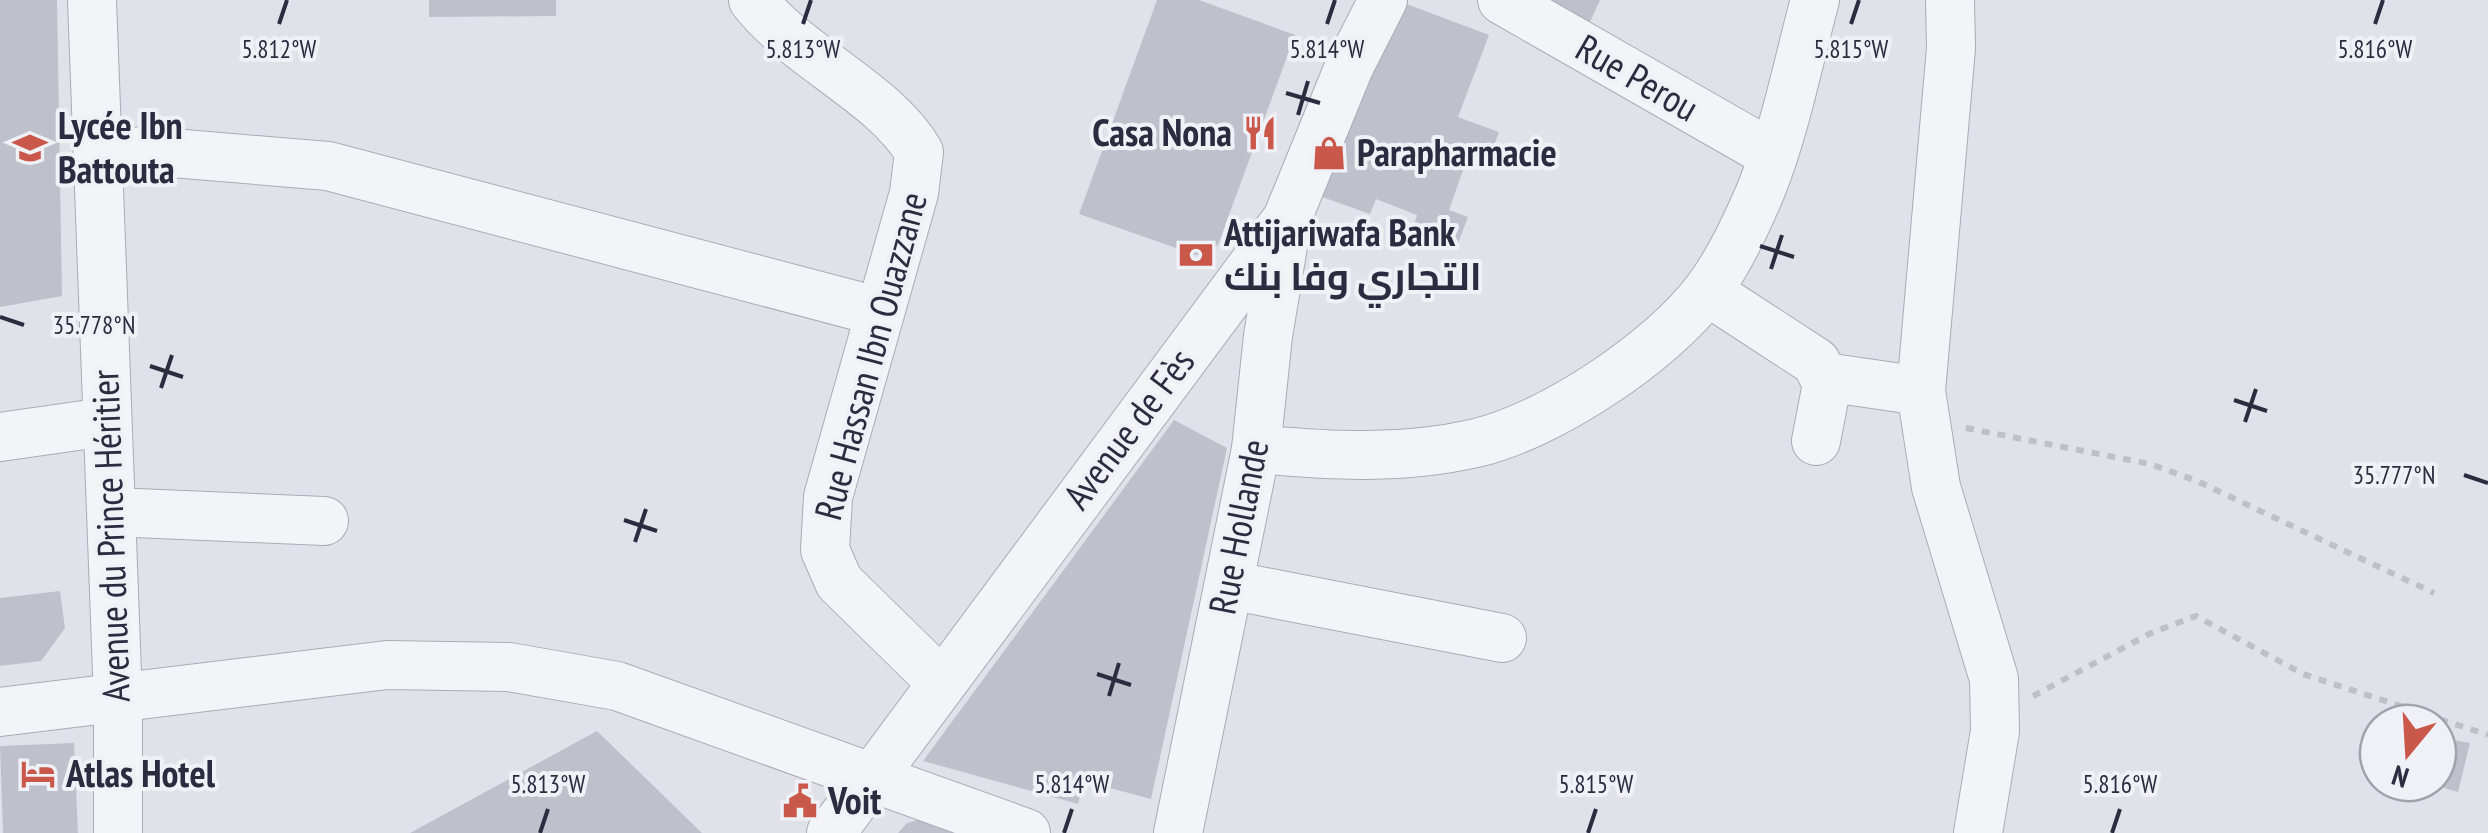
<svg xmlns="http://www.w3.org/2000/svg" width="2488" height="833" font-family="'PT Sans Narrow',Cairo,sans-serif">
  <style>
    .building { fill: #bec0cb }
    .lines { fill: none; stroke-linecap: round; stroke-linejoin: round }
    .minor-casing { stroke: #aaabb6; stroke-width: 50 }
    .path { stroke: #bfc0c7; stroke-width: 6; stroke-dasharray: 8 8; stroke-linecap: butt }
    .minor { stroke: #f3f4f7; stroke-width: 48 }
    .ticks { fill: none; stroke: #2a2c40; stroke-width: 4 }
    .labels { text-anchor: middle; stroke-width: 8; stroke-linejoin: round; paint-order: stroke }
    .street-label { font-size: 38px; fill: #2a2c40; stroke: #f0f1f6 }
    .poi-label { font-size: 38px; font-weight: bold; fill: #2a2c40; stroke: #f0f1f6; text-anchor: start }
    .ticks-label { font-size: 25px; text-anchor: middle; fill: #2a2c40; stroke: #f0f1f6; stroke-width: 8; stroke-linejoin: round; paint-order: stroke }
  </style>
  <rect width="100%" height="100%" fill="#e1e2e9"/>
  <g class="building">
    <polygon points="0,0 57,0 62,296 0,307"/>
    <polygon points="429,0 556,0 556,16 429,17"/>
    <polygon points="1157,0 1199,0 1295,35 1218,245 1196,255 1079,214"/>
    <polygon points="1396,0 1489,35 1458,117 1499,132 1487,166 1467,159 1449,210 1468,217 1457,246 1412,230 1417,215 1376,199 1370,214 1314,194"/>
    <polygon points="1514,0 1600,0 1585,33"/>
    <polygon points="1174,420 1227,448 1151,799 1084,781 1078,804 923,761"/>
    <polygon points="60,591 65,628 41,661 0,666 0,598"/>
    <polygon points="597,731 702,833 410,833"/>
    <polygon points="2438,737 2470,743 2458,792 2430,784 2438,783"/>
    <polygon points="74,743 78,833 3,833 0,746"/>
    <polygon points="941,813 987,833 898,833 907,823"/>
  </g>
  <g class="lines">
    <g class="minor-casing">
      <g id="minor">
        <polyline points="92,0 118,700 118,833"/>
        <path d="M753,0c44,57 133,94 166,152l-5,41 -86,304 -3,53 14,32 101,99"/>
        <polyline points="1502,0 1773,155"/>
        <polyline points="1950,0 1951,48 1921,391 1936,487 1994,679 1995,731 1978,833"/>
        <polyline points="98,154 149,151 328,166 880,312"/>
        <polyline points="1707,291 1816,362 1827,384 1816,441"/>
        <polyline points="1825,377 1921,391"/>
        <polyline points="0,437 105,422"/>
        <path d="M1256,449c74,7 147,11 220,-6 74,-17 185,-91 231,-152 22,-29 40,-68 54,-101 24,-60 37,-127 54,-190"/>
        <polyline points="112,512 324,521"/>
        <polyline points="1229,585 1502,638"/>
        <polyline points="0,712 387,665 509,667 617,686 1026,833"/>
        <polyline points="831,833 1287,219 1349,67 1383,0"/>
        <polyline points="1178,833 1256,449 1268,336 1286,228"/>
      </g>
    </g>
    <g class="path">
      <polyline points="1966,428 2150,464 2197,481 2434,593"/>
      <polyline points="2033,696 2151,633 2196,616 2303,674 2488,735"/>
    </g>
    <use href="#minor" class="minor"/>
  </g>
  <path class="ticks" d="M279,24l8,-24M803,24l8,-24M1327,24l8,-24M1851,24l8,-24M2375,24l8,-24M1286,93l34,10M1298,115l10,-34M1760,246l34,11M1771,269l11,-34M0,317l24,8M150,366l33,11M161,388l11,-33M2234,400l33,11M2245,422l11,-33M2464,475l24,8M624,520l33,11M635,542l11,-33M1097,674l34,11M1109,696l10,-33M540,833l8,-24M1064,833l8,-24M1588,833l8,-24M2112,833l8,-24"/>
  <defs>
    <g id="restaurant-bare" transform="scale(2.7)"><path d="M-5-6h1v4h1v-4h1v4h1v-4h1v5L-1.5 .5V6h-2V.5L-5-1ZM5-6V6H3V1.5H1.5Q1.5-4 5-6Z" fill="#c9584a" stroke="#f0f1f6" stroke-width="2.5" paint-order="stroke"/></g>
    <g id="school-bare" transform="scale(2.7)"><path d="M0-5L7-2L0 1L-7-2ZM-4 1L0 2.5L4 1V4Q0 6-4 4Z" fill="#c9584a" stroke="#f0f1f6" stroke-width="2.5" paint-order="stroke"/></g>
    <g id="shop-bare" transform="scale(2.7)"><path d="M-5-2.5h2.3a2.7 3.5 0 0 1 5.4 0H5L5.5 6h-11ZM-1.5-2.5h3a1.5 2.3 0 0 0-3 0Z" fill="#c9584a" stroke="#f0f1f6" stroke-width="2.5" paint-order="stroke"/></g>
    <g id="bank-bare" transform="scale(2.7)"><path d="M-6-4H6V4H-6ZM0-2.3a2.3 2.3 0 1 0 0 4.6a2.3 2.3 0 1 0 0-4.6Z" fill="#c9584a" stroke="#f0f1f6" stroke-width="2.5" paint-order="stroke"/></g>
    <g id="hotel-bare" transform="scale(2.7)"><path d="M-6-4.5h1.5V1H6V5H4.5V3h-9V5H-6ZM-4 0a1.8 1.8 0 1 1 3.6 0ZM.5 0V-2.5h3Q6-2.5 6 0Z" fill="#c9584a" stroke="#f0f1f6" stroke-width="2.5" paint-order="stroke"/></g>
    <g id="civic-bare" transform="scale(2.7)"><path d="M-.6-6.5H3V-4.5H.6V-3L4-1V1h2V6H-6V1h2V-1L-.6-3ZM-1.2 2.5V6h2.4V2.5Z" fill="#c9584a" stroke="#f0f1f6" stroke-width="2.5" paint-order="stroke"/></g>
  </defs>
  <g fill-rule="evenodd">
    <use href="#restaurant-bare" x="1260" y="133"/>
    <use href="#school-bare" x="30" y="148"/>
    <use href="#shop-bare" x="1329" y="153"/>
    <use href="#bank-bare" x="1196" y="255"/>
    <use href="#hotel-bare" x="38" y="774"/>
    <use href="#civic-bare" x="800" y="801"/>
  </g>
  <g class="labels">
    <g class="street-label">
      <text transform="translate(1637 78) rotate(30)" y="13">Rue Perou</text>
      <text transform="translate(871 356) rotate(-75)" y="13">Rue Hassan Ibn Ouazzane</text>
      <text transform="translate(1129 429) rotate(-53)" y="13">Avenue de Fès</text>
      <text transform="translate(1239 527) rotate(-79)" y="13">Rue Hollande</text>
      <text transform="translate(111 536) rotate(-92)" y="13">Avenue du Prince Héritier</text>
    </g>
    <g class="poi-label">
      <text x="58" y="139">Lycée Ibn<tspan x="58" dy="44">Battouta</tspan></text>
      <text x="1232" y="146" text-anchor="end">Casa Nona</text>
      <text x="1357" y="166">Parapharmacie</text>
      <text x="1224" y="246">Attijariwafa Bank<tspan x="1224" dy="44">التجاري وفا بنك</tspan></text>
      <text x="66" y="787">Atlas Hotel</text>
      <text x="828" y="814">Voit</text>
    </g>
  </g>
  <g class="ticks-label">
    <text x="279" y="58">5.812°W</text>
    <text x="803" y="58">5.813°W</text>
    <text x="1327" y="58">5.814°W</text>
    <text x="1851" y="58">5.815°W</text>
    <text x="2375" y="58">5.816°W</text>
    <text x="94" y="334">35.778°N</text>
    <text x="2394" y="484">35.777°N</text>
    <text x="548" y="793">5.813°W</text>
    <text x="1072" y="793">5.814°W</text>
    <text x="1596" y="793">5.815°W</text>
    <text x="2120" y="793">5.816°W</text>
  </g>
  <g transform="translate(2408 753) rotate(198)"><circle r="48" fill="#f0f1f6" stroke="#a1a2ad" stroke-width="2.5"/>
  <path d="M0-8L18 38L0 25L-18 38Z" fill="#c9584a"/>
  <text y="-15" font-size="28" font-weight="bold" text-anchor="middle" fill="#2a2c40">N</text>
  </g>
</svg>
